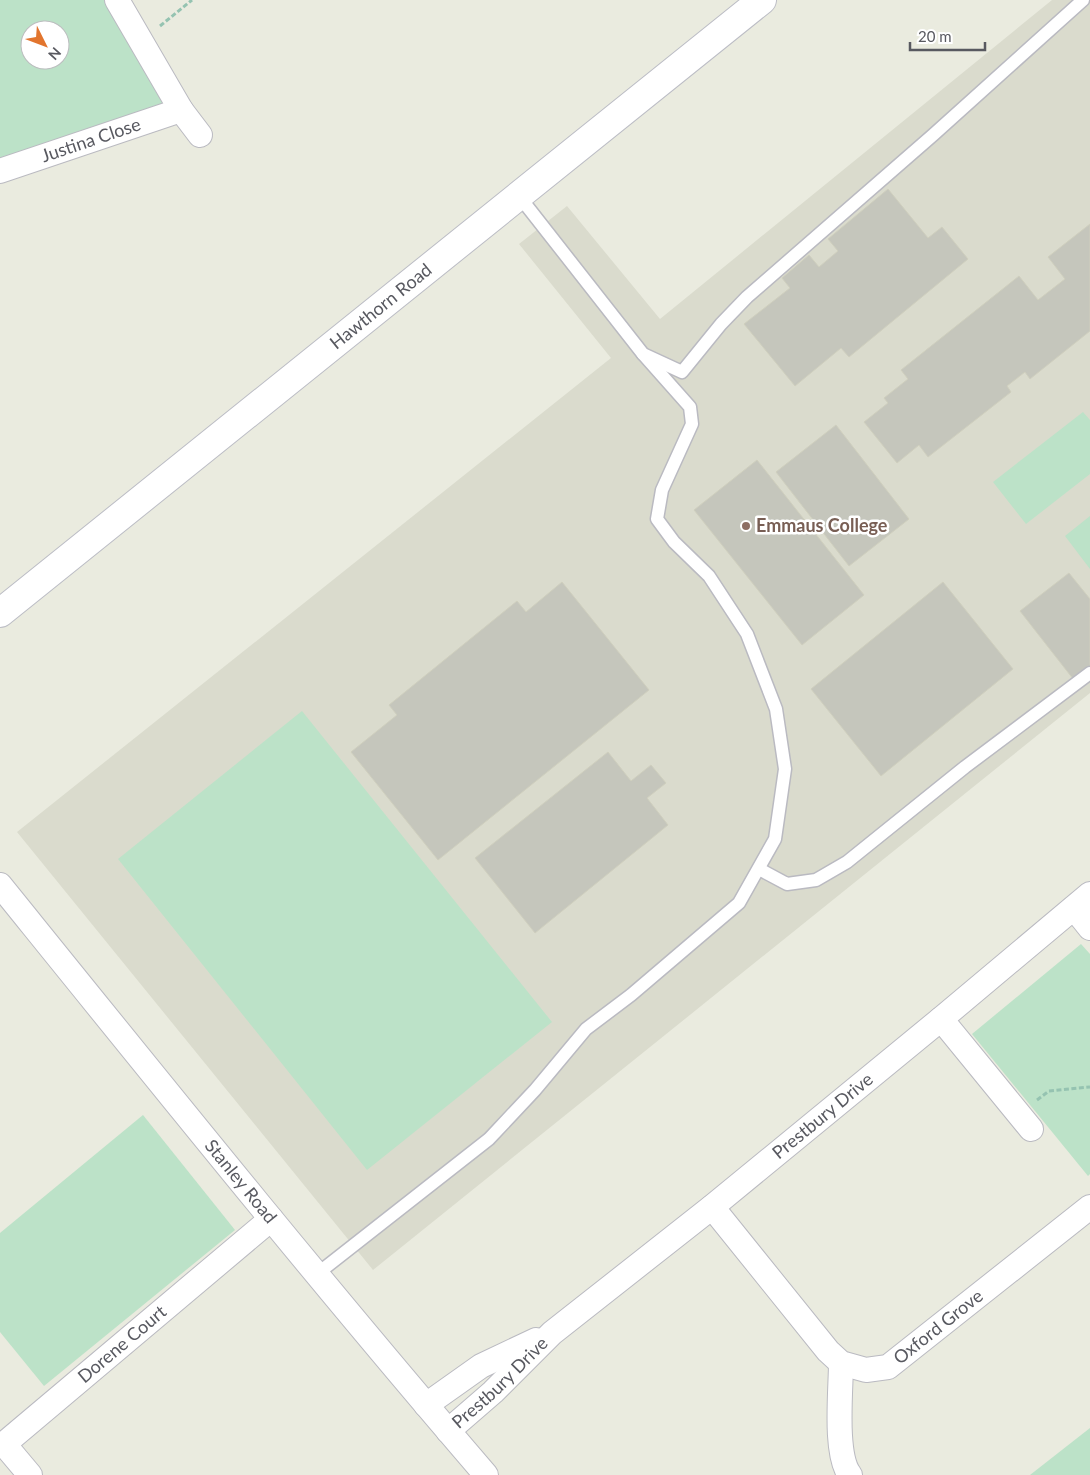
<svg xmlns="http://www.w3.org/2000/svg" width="1090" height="1475" font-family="Lato,sans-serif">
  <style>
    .education { fill: #dadbcd }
    .green { fill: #bce2c8; fill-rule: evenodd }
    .building { fill: #c5c6bc; stroke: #cfcfbe }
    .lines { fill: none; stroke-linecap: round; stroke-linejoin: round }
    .lane-casing { stroke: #babac1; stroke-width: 15 }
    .street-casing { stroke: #babac1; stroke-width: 26 }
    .secondary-casing { stroke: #bcbdc5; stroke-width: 30 }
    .path { stroke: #95c3b1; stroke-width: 3; stroke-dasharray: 5 2.5; stroke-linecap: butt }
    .lane { stroke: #fff; stroke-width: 12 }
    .street { stroke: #fff; stroke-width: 24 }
    .secondary { stroke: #fff; stroke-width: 28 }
    .education-dot { fill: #8d6e63; stroke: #fff; stroke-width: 2 }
    .labels { text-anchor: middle; stroke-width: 5; stroke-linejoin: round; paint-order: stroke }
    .street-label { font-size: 18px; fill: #585960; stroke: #fff }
    .education-label { font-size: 18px; font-weight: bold; fill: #785e54; stroke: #fff; text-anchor: start }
  </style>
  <rect width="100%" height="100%" fill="#eaebdf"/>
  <polygon class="education" points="1052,0 1090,0 1090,693 373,1270 17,832 611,358 519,244 567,206 660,319"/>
  <g class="green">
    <path d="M0,0h104l63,107 -167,51zM30,30h30v30h-30z"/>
    <polygon points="1083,412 1090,420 1090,474 1026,524 993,482"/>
    <polygon points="1090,516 1090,569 1065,536"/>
    <polygon points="302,711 552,1022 367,1170 118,859"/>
    <polygon points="1081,944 1090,954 1090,1174 1088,1176 972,1034"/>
    <polygon points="143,1115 235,1230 44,1386 0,1332 0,1233"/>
    <polygon points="1090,1428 1090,1475 1030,1475"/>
  </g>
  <g class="building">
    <polygon points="888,189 928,238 942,227 968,259 849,357 841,348 795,386 744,324 790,288 782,278 809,255 819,267 838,251 828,239"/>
    <polygon points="1090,224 1090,331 1030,379 1025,372 1007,386 1011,392 928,457 919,445 897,463 864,422 888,403 884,398 908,379 901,370 1019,276 1038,300 1065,279 1048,257"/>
    <polygon points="836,425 909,519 849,566 776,472"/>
    <polygon points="757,460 864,595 802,645 694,510"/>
    <polygon points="1069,573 1090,599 1090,667 1074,680 1020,611"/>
    <polygon points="562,582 649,690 438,860 351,752 397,715 389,705 517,601 526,612"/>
    <polygon points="943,582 1013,669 881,776 811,689"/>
    <polygon points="608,752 631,781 651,765 666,783 647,798 668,825 535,933 475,858"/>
  </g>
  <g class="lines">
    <g class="lane-casing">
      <g id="lane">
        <polyline points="519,196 643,354 682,372 721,324 747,297 933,135 1083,0"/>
        <polyline points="759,869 787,884 816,880 847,862 965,767 1090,673"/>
        <polyline points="317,1274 489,1139 535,1090 586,1029 631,995 739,903 775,839 785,769 776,709 747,634 709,576 674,542 657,519 662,490 692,424 690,407 643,354"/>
      </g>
    </g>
    <g class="street-casing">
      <g id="street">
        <polyline points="181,110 200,135"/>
        <path id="s1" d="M0,171l181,-61 -64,-110"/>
        <path id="s2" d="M0,885c160,198 320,397 486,590"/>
        <polyline points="1074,908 1090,928"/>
        <polyline points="941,1019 1031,1129"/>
        <path id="s3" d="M712,1207l116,144 13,12 25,7 22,-3 202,-160"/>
        <path d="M841,1363c0,26 -7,92 9,112"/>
        <polyline points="426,1405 481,1366 536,1340"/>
        <path id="s4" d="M448,1431l45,-39 59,-59 160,-126 229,-188 149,-125"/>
        <path id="s5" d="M30,1475l-26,-31 267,-225"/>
      </g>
    </g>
    <g class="secondary-casing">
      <g id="secondary">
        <path id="s6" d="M0,613l762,-613"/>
      </g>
    </g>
    <g class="path">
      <polyline points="160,26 192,0"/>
      <polyline points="1037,1100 1049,1091 1090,1087"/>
    </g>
    <use href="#lane" class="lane"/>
    <use href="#street" class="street"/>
    <use href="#secondary" class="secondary"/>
  </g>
  <circle class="education-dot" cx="746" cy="526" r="5"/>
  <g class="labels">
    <g class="street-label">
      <text dy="6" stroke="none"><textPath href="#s1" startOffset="96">Justina Close</textPath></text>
      <text dy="6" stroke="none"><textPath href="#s6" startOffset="489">Hawthorn Road</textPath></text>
      <text dy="6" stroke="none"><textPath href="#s4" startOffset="490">Prestbury Drive</textPath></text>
      <text dy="6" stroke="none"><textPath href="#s2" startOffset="382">Stanley Road</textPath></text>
      <text dy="6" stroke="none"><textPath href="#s3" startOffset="315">Oxford Grove</textPath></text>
      <text dy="6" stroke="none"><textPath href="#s5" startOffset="195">Dorene Court</textPath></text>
      <text dy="6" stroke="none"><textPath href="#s4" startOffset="71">Prestbury Drive</textPath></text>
    </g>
    <g class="education-label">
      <text x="756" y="532">Emmaus College</text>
    </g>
  </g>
  <g transform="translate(45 45) rotate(132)"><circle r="24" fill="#ffffff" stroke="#bcbdbf"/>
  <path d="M0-4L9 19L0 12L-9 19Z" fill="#e2752e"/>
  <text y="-8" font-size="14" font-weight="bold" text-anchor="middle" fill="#585960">N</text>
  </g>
  <path d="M910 42v8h75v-8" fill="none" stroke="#585960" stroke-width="2.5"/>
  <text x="918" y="42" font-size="15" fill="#585960" stroke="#ffffff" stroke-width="4" paint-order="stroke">20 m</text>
</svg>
